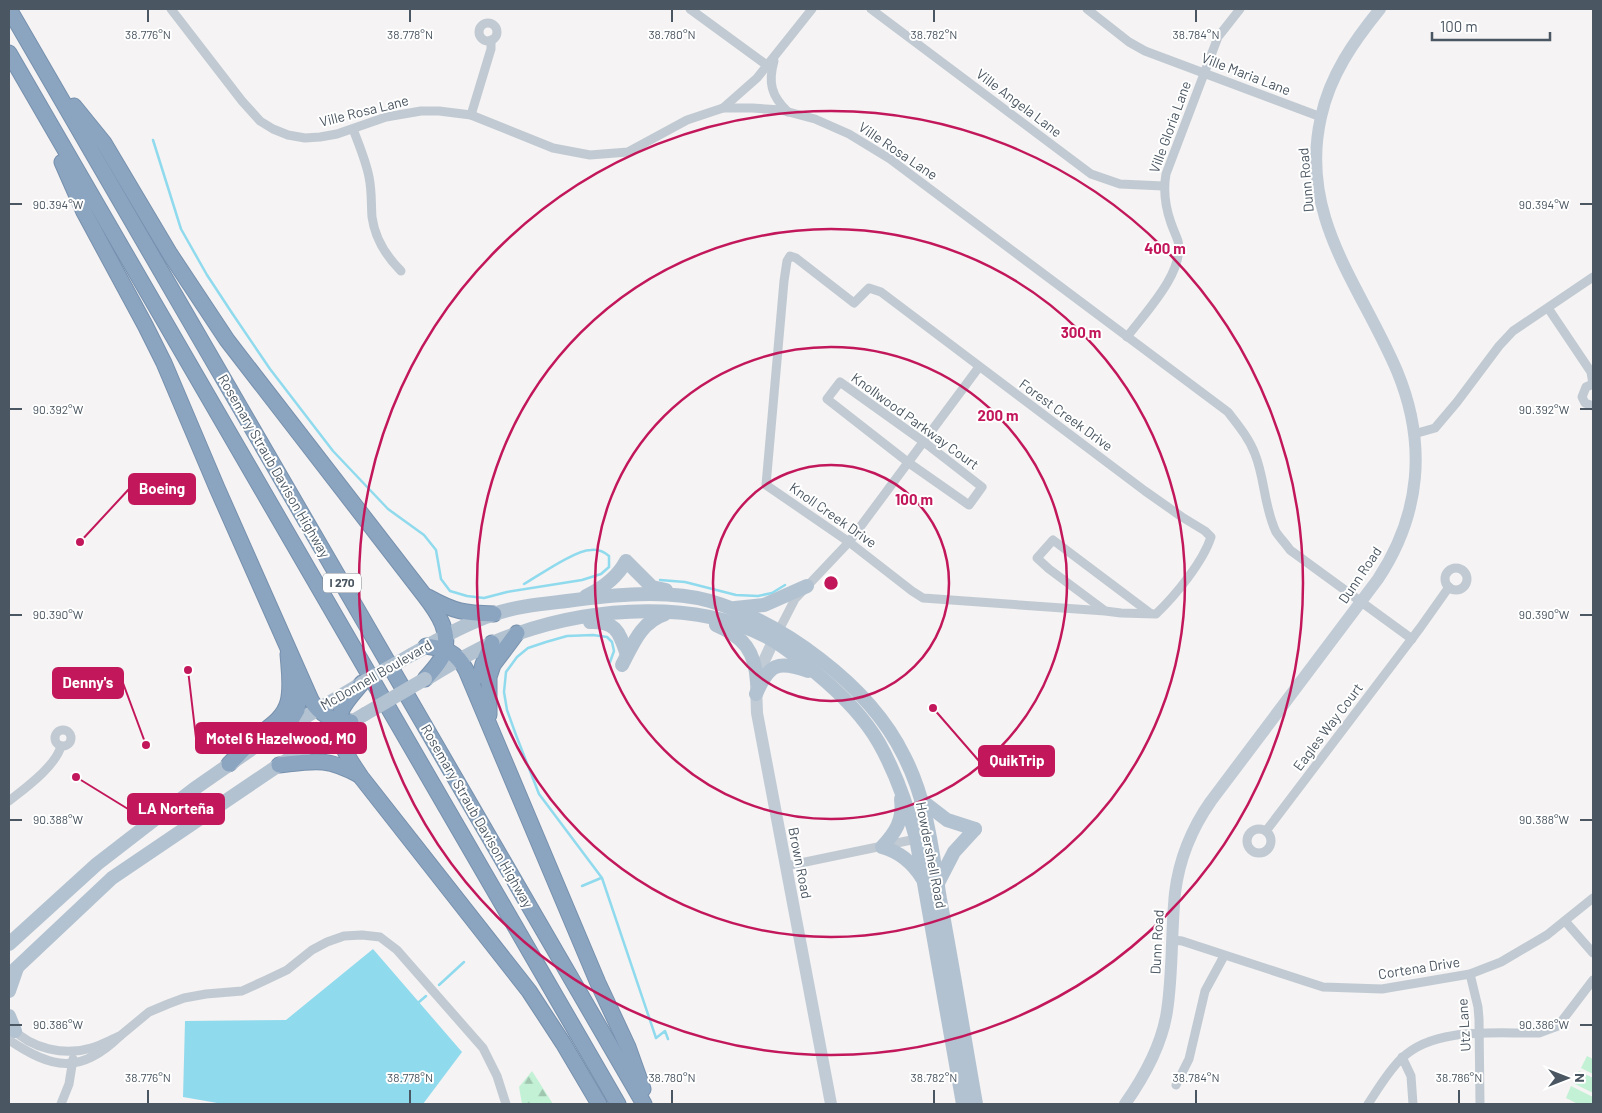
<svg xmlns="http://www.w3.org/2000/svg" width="1602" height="1113" font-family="Barlow,sans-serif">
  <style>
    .green { fill: #c3f1d5 }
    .forest { fill: url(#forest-firs) }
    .water { fill: #90daee }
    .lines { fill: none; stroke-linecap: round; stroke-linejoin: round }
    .stream { stroke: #90daee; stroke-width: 2.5 }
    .highway-casing { stroke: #7690ad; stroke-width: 17 }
    .street { stroke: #c1cad2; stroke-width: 9 }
    .secondary { stroke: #c1cbd6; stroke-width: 12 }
    .primary { stroke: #b3c2d1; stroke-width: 14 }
    .highway { stroke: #8ba5c1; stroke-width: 15 }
    .primary-bridge { stroke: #b3c2d1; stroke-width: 14 }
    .ticks { fill: none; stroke: #4a5661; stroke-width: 2 }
    .ring { fill: none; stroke: #c2185b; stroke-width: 2.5 }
    .labels { text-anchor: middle; stroke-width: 4; stroke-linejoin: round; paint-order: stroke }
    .shield { fill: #fff; stroke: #808990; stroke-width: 1 }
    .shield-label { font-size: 12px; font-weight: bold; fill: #4a5661 }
    .street-label { font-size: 14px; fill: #4a5661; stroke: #fff }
    .ticks-label { font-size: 12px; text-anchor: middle; fill: #4a5661; stroke: #fff; stroke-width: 4; stroke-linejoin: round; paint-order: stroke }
    .centre { fill: #c2185b; stroke: #fff; stroke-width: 2.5 }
    .ring-label { font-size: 15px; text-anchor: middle; font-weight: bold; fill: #c2185b; stroke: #fff; stroke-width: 4; stroke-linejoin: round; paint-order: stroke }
    .leader { fill: none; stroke: #c2185b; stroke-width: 2 }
    .callout-dot { fill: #c2185b; stroke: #fff; stroke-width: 2 }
    .callout { fill: #c2185b; stroke: #c2185b; stroke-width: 2 }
    .callout-label { font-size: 15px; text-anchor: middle; font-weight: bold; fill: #fff }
  </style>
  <defs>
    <pattern id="forest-firs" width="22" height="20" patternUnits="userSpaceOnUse" patternTransform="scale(1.25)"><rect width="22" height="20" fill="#c3f1d5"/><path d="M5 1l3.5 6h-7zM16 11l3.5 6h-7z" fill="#a0c6b0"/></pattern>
  </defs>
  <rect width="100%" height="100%" fill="#f5f3f3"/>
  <g class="green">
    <polygon points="1587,1056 1593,1059 1593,1074 1581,1068"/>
    <polygon points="1579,1071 1593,1078 1593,1093 1573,1083"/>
    <polygon points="1571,1086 1593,1097 1593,1104 1578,1104 1566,1098"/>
  </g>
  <polygon class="forest" points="532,1071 553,1104 522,1104 519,1087"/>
  <polygon class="water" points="373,949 462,1052 423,1104 223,1104 183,1097 185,1021 286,1020"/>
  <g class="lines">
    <g class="stream">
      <path d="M153,140l28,89 26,46 25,38 38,56 63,82 55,58 36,26 12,15 5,29 9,12 17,5 17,2 23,-6 75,-12 19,-6 8,-7v-11c-6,-5 -11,-7 -18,-6 -16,0 -53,26 -67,34"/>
      <polyline points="660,580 685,582 736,595 758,596 772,593 785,585"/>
      <polyline points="610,662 614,651 612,642 607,637 593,635 567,636 546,642 528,648 517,657 506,672 504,692 507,710 516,735 539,794 602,878 656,1038 665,1031 668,1039"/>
      <polyline points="582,886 601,878"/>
      <polyline points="439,985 464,962"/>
      <polyline points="419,1002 426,996"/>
    </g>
    <g class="highway-casing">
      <g id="highway">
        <polyline points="9,9 644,1104"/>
        <polyline points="9,53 618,1104"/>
        <path d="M74,106l30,37 66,111 57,86 197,255c14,18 29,39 18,62 -4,8 -11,15 -17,22"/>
        <path d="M62,162l22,50 61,113 19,38 53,125 94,212c9,15 23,22 40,22"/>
        <path d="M428,597c27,15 36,16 66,17"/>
        <path d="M426,646c20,3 30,5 40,24l132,313 30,64 15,42"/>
        <polyline points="480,676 483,664 492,643"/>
        <path d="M362,683c-7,9 -17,18 -21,29 -9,25 7,45 20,65l168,214 34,52 36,61"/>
        <polyline points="489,715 489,677 493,665 517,633"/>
        <polyline points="287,727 297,710 301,679"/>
        <path d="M229,764c10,-10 20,-21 31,-30 12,-9 24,-17 28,-32 4,-15 1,-33 0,-48"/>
        <path d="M279,765c35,-4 47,-8 80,10"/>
      </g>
    </g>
    <g class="street">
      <path d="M171,9l71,92 18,20 13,8 15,6 17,3 15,-1 17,-3 49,-17 35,-6h18l32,4 82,33 37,7 38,-3 59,-32 36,-12h29l29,2 34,9 34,15 41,25 338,253c10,13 21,26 27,42 10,25 9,53 21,78 4,6 10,12 14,18l122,89"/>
      <polyline points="690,9 768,66"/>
      <polyline points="871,9 1091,174 1120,184 1163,186"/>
      <polyline points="1087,9 1129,42 1145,51 1321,117"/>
      <circle cx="488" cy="32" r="9"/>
      <path d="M774,61c-6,21 -3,35 14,51"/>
      <polyline points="723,108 757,78 812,9"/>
      <polyline points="471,115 491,49 491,40"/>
      <path d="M353,129c6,16 13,32 16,48 3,14 2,27 3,40 3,22 14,39 29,54"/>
      <path d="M790,256l6,2 58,45 15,-15 12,4 264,199 37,26 23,14 6,6c-8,25 -36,59 -55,77l-35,-1 -16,-2 -182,-13 -11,-7 -63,-49 -83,-57 18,-204 3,-20z"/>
      <polyline points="1548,308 1591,372 1593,384"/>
      <path d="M1127,337c18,-24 58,-65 51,-96 -2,-6 -5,-12 -7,-18 -6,-17 -8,-32 -5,-49l52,-137 22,-28"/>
      <polygon points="840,382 924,442 982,487 969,505 909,463 827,399"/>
      <polyline points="1593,384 1586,387 1582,397 1585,403 1593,406"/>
      <polyline points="1414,434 1435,428 1457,402 1499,346 1513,331 1593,277"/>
      <circle cx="1456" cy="579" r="11"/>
      <polyline points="1104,610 1049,569 1037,558 1053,540 1150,613"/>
      <polyline points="779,630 795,599 849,542 979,367"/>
      <circle cx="63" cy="738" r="8"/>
      <path d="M9,801c15,-12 47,-35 52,-55"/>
      <circle cx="1259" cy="841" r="12"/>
      <polyline points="1266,831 1420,628 1449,587"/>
      <polyline points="786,866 921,838"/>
      <polyline points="1565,921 1593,953"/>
      <polyline points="1173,940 1182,941 1323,987 1382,989 1470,974 1501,962 1547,935 1593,898"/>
      <polyline points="1470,974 1478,1007 1479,1019 1480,1104"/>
      <polyline points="120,1036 149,1012 168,1004 184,998 206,994 242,991 266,980 287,970 312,950 327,942 344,936 362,935 380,937 397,950 483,1048 497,1076 506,1104"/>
      <path d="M9,1040c43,29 71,35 111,-4 -10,4 -19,9 -29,12 -26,8 -60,1 -79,-20"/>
      <polyline points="1402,1057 1411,1076 1413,1104"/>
      <polyline points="1176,1085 1189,1059 1205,991 1224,956"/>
      <polyline points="61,1104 69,1084 73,1059"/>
      <path d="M1368,1104c10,-15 21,-34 34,-46 33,-32 95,-24 137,-25l19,-7 35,-46"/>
    </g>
    <g class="secondary">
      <polyline points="777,633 764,661 756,685 757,713 831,1104"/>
      <path d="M1125,1104c19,-27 37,-59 42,-93 6,-39 4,-79 8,-118 4,-33 17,-65 36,-92l167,-222c43,-65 49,-136 19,-208 -36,-85 -99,-154 -76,-254 9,-42 33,-76 59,-108"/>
    </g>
    <g class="primary">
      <path d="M586,596c17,-8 31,-18 40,-35l26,26 14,3"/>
      <polyline points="735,608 764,605 807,586"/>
      <path d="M590,622c25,-1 29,9 36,30"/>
      <path d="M716,625c28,12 39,26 41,57"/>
      <path d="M411,655c27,-15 53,-31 83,-41 24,-8 48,-10 73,-13 44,-6 100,-12 143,0 41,12 76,32 110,58 34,26 65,58 84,97 23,44 28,94 36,143 13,68 24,137 36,205"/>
      <path d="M622,665c11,-21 19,-43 43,-51"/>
      <path d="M428,678c28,-17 57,-34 88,-44 76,-27 186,-36 258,7 15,9 29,21 42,32 23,19 48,44 63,70 17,30 28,62 37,95l47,266"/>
      <path d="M756,694c13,-30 21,-34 52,-23"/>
      <path d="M901,799c3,21 -6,34 -19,48 18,5 30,15 40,31"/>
      <polyline points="921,800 947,820 975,829"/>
      <polyline points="938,883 954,852 975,829"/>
      <polyline points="9,944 97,864 194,789 253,748 359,685"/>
      <polyline points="9,975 112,878 279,765 365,714"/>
      <polyline points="9,991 17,968"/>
      <polyline points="9,1016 15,1031"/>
    </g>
    <use href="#highway" class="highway"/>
    <g class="primary-bridge">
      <polyline points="362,683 411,655"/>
      <polyline points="365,714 425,679"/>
    </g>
  </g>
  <path class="ticks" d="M148,10v12M410,10v12M672,10v12M934,10v12M1196,10v12M10,204h12M1580,204h12M10,409h12M1580,409h12M10,615h12M1580,615h12M10,820h12M1580,820h12M10,1025h12M1580,1025h12M148,1090v13M410,1090v13M672,1090v13M934,1090v13M1196,1090v13M1459,1090v13"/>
  <g class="ring">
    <circle cx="831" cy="583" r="118"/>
    <circle cx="831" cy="583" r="236"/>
    <circle cx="831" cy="583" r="354"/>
    <circle cx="831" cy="583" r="472"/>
  </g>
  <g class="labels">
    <rect class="shield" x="323" y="573.5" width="38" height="19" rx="4"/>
    <g class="shield-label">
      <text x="342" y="587">I 270</text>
    </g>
    <g class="street-label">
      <text transform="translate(1246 74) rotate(21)" y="5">Ville Maria Lane</text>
      <text transform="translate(1019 103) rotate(37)" y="5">Ville Angela Lane</text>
      <text transform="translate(364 111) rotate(-14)" y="5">Ville Rosa Lane</text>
      <text transform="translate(1170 127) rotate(-70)" y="5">Ville Gloria Lane</text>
      <text transform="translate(898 151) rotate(34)" y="5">Ville Rosa Lane</text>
      <text transform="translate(1306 180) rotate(-95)" y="5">Dunn Road</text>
      <text transform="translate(1066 415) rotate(36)" y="5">Forest Creek Drive</text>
      <text transform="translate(915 421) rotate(36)" y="5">Knollwood Parkway Court</text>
      <text transform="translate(274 466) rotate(60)" y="5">Rosemary Straub Davison Highway</text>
      <text transform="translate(833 515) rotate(35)" y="5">Knoll Creek Drive</text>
      <text transform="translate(1360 575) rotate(-56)" y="5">Dunn Road</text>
      <text transform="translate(376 675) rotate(-30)" y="5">McDonnell Boulevard</text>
      <text transform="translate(1328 727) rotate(-53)" y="5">Eagles Way Court</text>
      <text transform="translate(477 816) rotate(60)" y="5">Rosemary Straub Davison Highway</text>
      <text transform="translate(931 855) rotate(79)" y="5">Howdershell Road</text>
      <text transform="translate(800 863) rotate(79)" y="5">Brown Road</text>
      <text transform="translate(1157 942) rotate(-87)" y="5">Dunn Road</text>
      <text transform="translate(1419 968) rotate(-9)" y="5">Cortena Drive</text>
      <text transform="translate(1464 1025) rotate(-94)" y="5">Utz Lane</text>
    </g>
  </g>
  <g class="ticks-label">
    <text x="148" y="39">38.776°N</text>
    <text x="410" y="39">38.778°N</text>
    <text x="672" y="39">38.780°N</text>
    <text x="934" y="39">38.782°N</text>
    <text x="1196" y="39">38.784°N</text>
    <text x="1544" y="209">90.394°W</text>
    <text x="58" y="209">90.394°W</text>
    <text x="1544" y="414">90.392°W</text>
    <text x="58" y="414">90.392°W</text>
    <text x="1544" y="619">90.390°W</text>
    <text x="58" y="619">90.390°W</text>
    <text x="1544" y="824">90.388°W</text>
    <text x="58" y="824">90.388°W</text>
    <text x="1544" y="1029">90.386°W</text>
    <text x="58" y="1029">90.386°W</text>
    <text x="148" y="1082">38.776°N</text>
    <text x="410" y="1082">38.778°N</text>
    <text x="672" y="1082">38.780°N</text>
    <text x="934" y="1082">38.782°N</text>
    <text x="1196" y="1082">38.784°N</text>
    <text x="1459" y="1082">38.786°N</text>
  </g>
  <circle cx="831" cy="583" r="8" class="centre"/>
  <g class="ring-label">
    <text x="1165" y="254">400 m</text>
    <text x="1081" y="338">300 m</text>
    <text x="998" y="421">200 m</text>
    <text x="914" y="505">100 m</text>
  </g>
  <path class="leader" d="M80 542L129 489M146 745L123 683M188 670L196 738M933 708L979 761M76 777L128 809"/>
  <g class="callout-dot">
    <circle cx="80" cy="542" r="5"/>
    <circle cx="146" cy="745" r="5"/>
    <circle cx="188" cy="670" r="5"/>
    <circle cx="933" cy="708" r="5"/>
    <circle cx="76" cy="777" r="5"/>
  </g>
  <g class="callout">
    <rect x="129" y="474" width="66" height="30" rx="5"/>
    <rect x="53" y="668" width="70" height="30" rx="5"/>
    <rect x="196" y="723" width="170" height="30" rx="5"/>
    <rect x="979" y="746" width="75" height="30" rx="5"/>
    <rect x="128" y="794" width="96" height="30" rx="5"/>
  </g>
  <g class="callout-label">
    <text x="162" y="494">Boeing</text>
    <text x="88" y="688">Denny's</text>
    <text x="281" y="744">Motel 6 Hazelwood, MO</text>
    <text x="1017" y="766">QuikTrip</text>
    <text x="176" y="814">LA Norteña</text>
  </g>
  <rect width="1602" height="1113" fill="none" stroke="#4a5661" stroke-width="20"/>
  <g transform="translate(1567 1078) rotate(90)" stroke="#ffffff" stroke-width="4" paint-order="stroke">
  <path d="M0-4L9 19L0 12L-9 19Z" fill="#4a5661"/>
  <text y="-8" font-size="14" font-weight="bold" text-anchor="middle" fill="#4a5661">N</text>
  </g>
  <path d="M1432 32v8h118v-8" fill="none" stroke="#4a5661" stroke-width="2.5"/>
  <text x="1440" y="32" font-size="15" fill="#4a5661" stroke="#ffffff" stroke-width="4" paint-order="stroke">100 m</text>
</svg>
